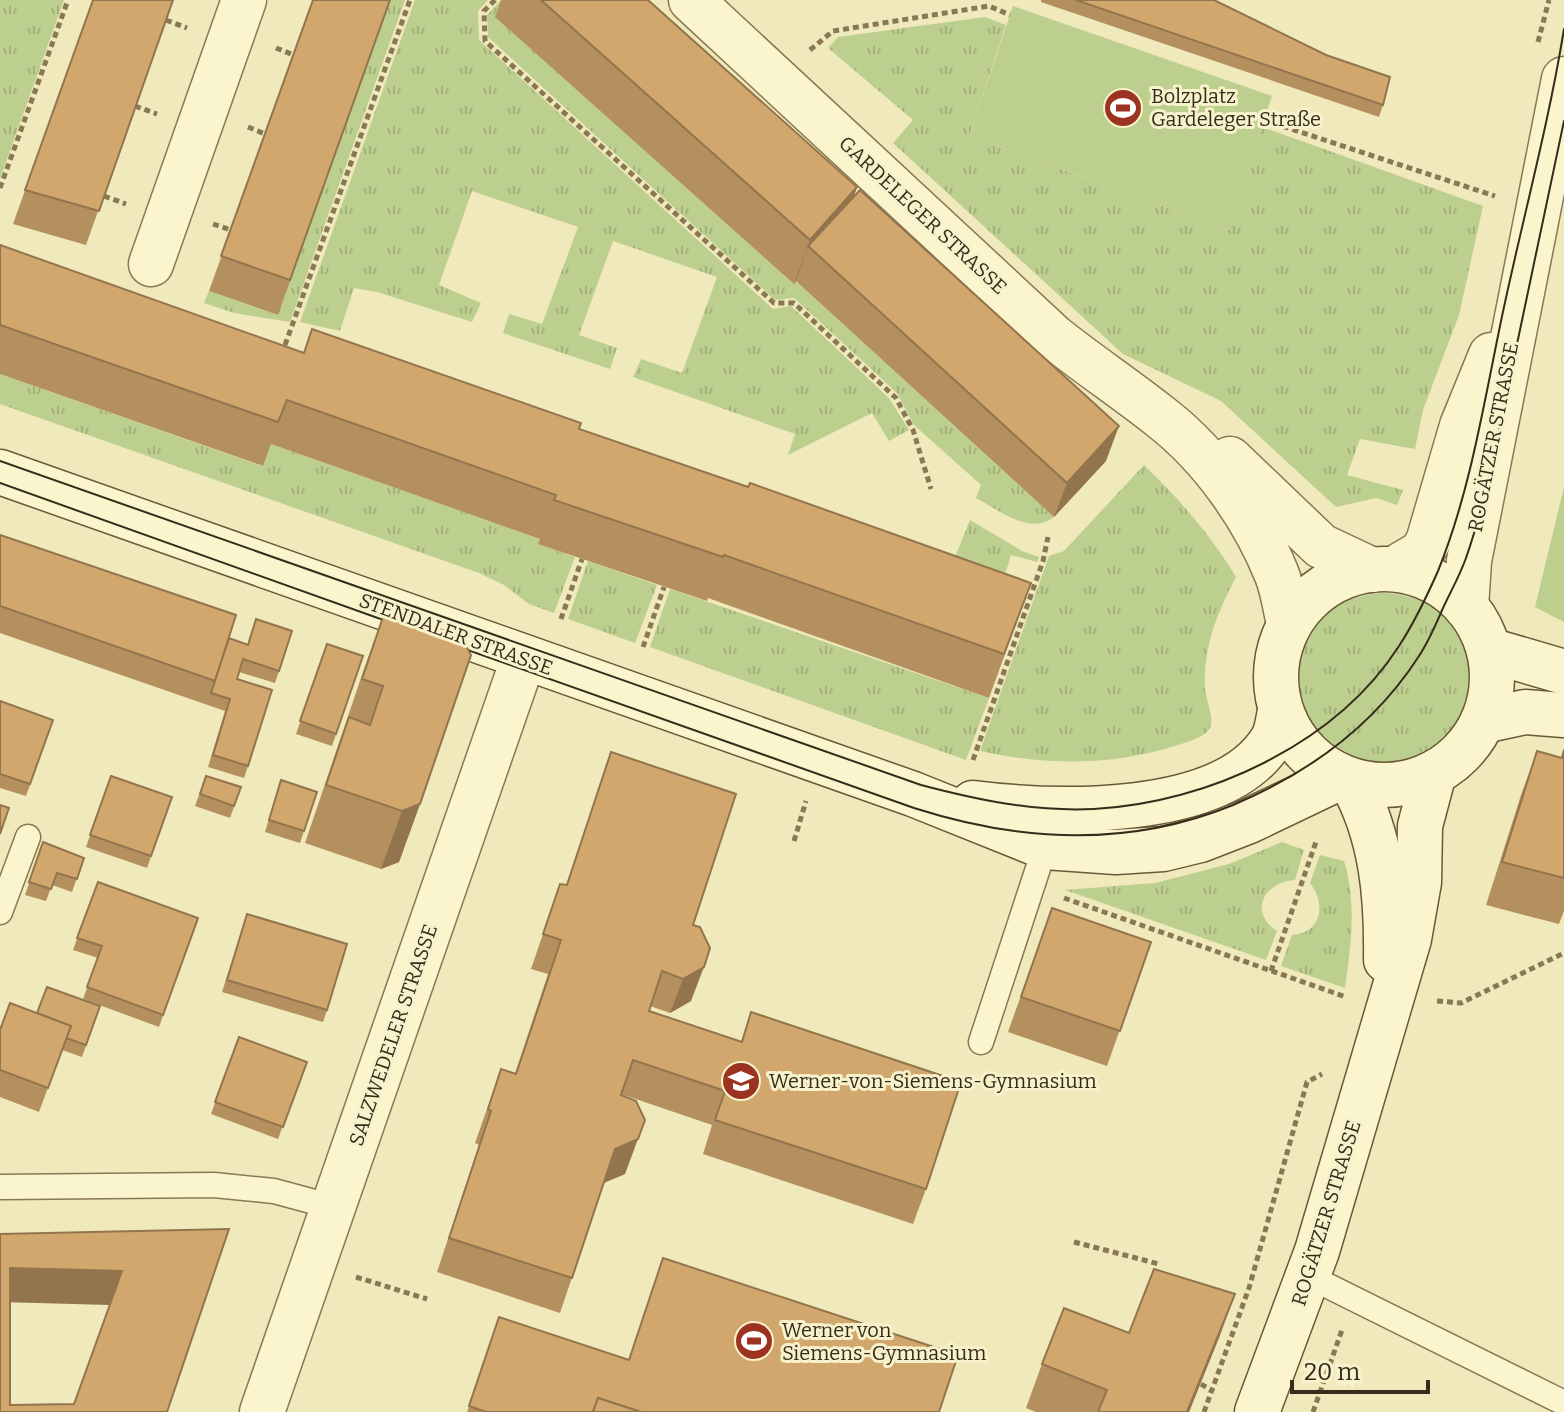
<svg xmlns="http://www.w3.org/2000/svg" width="1564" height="1412" font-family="Bitter,serif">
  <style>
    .grass { fill: url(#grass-tufts) }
    .green { fill: #bdcf8f }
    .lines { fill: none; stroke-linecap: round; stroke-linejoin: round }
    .lane-casing { stroke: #887854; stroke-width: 27 }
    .street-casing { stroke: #887854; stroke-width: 47 }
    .secondary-casing { stroke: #6a5938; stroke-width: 47 }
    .path { stroke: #887854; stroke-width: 5; stroke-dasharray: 6 4; stroke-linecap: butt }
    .lane { stroke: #fbf5ce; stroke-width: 24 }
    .street { stroke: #fbf5ce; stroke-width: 44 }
    .secondary { stroke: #fbf5ce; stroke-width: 44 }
    .tram { stroke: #362c1a; stroke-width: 2 }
    .wall { fill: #b4905f }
    .shaded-wall { fill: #92754d }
    .building { fill: #d1a76e; stroke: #92754d; stroke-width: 2; fill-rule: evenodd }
    .labels { text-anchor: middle; stroke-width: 6; stroke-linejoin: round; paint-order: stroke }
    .poi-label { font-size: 20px; fill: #362c1a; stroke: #f7f2cb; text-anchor: start }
    .street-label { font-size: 20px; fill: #362c1a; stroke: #f7f2cb }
  </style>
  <defs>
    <pattern id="grass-tufts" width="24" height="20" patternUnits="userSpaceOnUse" patternTransform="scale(2)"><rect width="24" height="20" fill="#bdcf8f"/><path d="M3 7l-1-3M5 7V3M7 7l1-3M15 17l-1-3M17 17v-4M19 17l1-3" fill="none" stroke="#a3b27b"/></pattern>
  </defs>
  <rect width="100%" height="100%" fill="#f0e9bb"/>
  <g class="grass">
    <polygon points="0,0 64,0 0,179"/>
    <polygon points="389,0 405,0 290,322 234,313 204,303 209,291 277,315"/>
    <polygon points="415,0 488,0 478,11 479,40 773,309 791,306 889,398 909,430 889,441 872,413 788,455 795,434 633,377 641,359 682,373 717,277 613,241 579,335 617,348 610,369 503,333 509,314 542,324 578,227 472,191 439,285 481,303 472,322 377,292 354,288 340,331 300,322"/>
    <path d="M501,0h9l-14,17 297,266 3,-2 258,236c-25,19 -55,-7 -78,-19l5,-13 -67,-60 -17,-32 -103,-95 -19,2 -287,-263 -1,-22z"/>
    <polygon points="985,17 1006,25 969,136 1229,230 1262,127 1483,206 1459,315 1423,410 1415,449 1360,439 1347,475 1403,490 1397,505 1376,498 1336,507 1221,401 1123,354 893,143 913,120 828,48 838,37"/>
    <polygon points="0,374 262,466 271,444 540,539 539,544 575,557 554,613 529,604 504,585 479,573 0,404"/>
    <path d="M1144,465c36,35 66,69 92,112 -19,36 -33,71 -31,112 1,11 8,25 6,36 -2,11 -21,16 -30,19 -66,22 -133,22 -201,7l69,-195 15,-5z"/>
    <polygon points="970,520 1022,551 1039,557 1037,562 1011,555 1003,581 1028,590 1025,598 949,572"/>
    <polygon points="588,561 657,585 635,643 568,619"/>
    <polygon points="670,589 989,698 966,760 650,647"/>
    <circle cx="1384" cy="680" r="87"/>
    <path d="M1282,842l22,8 -9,30c-31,2 -47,32 -18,51l-11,29 -201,-70 90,-7 74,-19z"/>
    <path d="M1320,855l24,6c13,43 7,84 1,127l-64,-22 11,-31c29,-2 35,-30 18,-52z"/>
  </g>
  <g class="green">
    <polygon points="1013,6 1272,96 1229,230 969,136"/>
    <polygon points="1564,487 1564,622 1535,607"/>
  </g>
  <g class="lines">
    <g class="lane-casing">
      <g id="lane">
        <polyline points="0,912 28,837"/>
        <polyline points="981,1042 1045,847"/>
        <polyline points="0,1187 214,1185 274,1191 333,1207"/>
        <polyline points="1308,1276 1564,1403"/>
      </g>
    </g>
    <g class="street-casing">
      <g id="street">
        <path d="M691,0l363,337c35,28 73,53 108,81 50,39 92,99 115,157 6,15 8,33 12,48"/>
        <polyline points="151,264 244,0"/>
        <polyline points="1230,459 1321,546 1372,570"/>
        <polyline points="1394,569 1421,553 1428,542 1462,426 1491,355"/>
        <polyline points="1466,607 1469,561 1564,79"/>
        <polyline points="262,1412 524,657"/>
      </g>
    </g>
    <g class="secondary-casing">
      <g id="secondary">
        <polyline points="0,472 913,794 1045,847 1116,852 1163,849 1200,840 1249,821 1341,777"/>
        <circle cx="1384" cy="677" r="108"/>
        <polyline points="1489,650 1564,672"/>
        <polyline points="1483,721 1525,712 1564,715"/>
        <path d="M1351,781c31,55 36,116 35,179"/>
        <path d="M973,803c81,10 250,17 299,-63 5,-8 6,-20 8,-29"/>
        <polyline points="1257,1412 1317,1251 1409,939 1419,882 1420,826 1434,773"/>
      </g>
    </g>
    <g class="path">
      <polyline points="495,0 484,11 485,41 774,303 794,303 896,398 913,430 931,489"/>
      <polyline points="166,20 187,28"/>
      <polyline points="1538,42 1549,0"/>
      <polyline points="276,48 294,55"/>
      <polyline points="810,50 833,31 989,6 1010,15"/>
      <polyline points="135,106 157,114"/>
      <polyline points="1264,120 1495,196"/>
      <polyline points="248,127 265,134"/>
      <polyline points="0,188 68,0"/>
      <polyline points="104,196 126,204"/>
      <polyline points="213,224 231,230"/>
      <polyline points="285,345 410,0"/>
      <polyline points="561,619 582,559"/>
      <polyline points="643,647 664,587"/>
      <polyline points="973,760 1043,561 1048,537"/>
      <polyline points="794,841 806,801"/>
      <polyline points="1064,898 1346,997"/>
      <polyline points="1271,971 1317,839"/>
      <polyline points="1437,1001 1461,1003 1564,953"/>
      <polyline points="1074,1242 1159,1264"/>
      <polyline points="356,1277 427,1299"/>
      <polyline points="1201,1384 1212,1391"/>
      <polyline points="1204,1412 1249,1288 1307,1082 1322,1074"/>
      <polyline points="1313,1412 1342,1330"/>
    </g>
    <use href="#lane" class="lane"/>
    <use href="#street" class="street"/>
    <use href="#secondary" class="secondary"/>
    <g class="tram">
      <path d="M0,461l921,324c57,15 114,27 173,24 114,-6 242,-65 305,-163 15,-23 28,-50 39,-75 34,-84 47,-176 66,-264 20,-93 45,-185 60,-278"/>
      <polyline points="0,483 403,627"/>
      <path d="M448,643l466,165c106,34 214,40 319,-3 76,-32 141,-79 186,-149 10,-15 17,-32 24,-48 8,-17 17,-33 23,-50 20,-57 30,-117 43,-176 18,-87 37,-174 55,-261"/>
    </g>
  </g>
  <g class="wall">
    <polygon points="93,0 173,0 86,245 13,224"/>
    <polygon points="313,0 390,0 278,315 209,291"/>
    <polygon points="501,0 648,0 857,187 854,196 1106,461 1054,517 796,281 794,284 495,17"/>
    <polygon points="1041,0 1214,0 1383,105 1379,117 1041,2"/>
    <polygon points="0,245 304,353 579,429 1031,583 989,698 708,598 707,601 538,544 540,539 271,444 263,466 0,374"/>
    <polygon points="0,535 229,638 279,671 275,683 239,672 237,679 248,766 244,778 208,767 225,711 0,633"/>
    <polygon points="385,611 420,804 399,862 381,869 305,843 364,669"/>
    <polygon points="327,644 363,656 332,746 296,734"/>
    <polygon points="0,701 53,720 26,796 0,788"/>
    <polygon points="1564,748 1564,911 1559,924 1486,905 1521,795 1537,751 1561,758"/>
    <polygon points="611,752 693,925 691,1001 670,1013 650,1006 649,1011 741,1042 751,1012 926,1189 913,1224 703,1154 712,1125 621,1094 625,1174 604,1183 560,1313 437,1272 479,1145 475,1143 501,1069 515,1074 548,974 531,969 560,884 566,885"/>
    <polygon points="111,776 172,797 147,868 86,847"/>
    <polygon points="206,776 241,787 230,818 195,806"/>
    <polygon points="281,780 317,792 300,843 265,832"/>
    <polygon points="43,842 84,858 72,892 52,885 46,901 25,895"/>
    <polygon points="98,882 198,918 159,1027 83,999 98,958 73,950"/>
    <polygon points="1052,908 1151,942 1107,1066 1008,1032"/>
    <polygon points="247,914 327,1010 323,1022 222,992"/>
    <polygon points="100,1006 82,1057 62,1050 39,1112 0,1097 0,1030 37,1013"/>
    <polygon points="239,1037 307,1062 278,1139 211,1114"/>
    <polygon points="1235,1294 1189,1412 1036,1412 1026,1408 1042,1364"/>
    <polygon points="499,1317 629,1360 939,1412 467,1412"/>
  </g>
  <g class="shaded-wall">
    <polygon points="857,187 841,231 808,246 796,281 794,284 810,240"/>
    <polygon points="1119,426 1106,461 1054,517 1067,483"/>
    <polygon points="420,804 399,862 381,869 402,811"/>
    <polygon points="704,967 691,1001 670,1013 683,979"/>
    <polygon points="638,1139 625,1174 603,1183 615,1149"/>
    <polygon points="10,1268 122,1271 110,1305 0,1302"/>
    <polygon points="1235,1294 1219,1338 1189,1412 1187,1412"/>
  </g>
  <g class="building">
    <polygon points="93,0 173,0 99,211 25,190"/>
    <polygon points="313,0 390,0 290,280 221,256"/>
    <polygon points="541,0 648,0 857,187 810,240"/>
    <polygon points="1076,0 1214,0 1326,55 1390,77 1383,105"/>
    <polygon points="860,190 1119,426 1067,483 808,246"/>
    <polygon points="0,245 304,353 312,329 581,423 579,429 748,487 750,483 1031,583 1004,654 724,555 723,557 554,500 556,495 287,400 278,422 0,325"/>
    <polygon points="0,535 236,615 215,681 0,606"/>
    <polygon points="385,611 461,636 471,655 420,804 402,811 326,785 349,717 370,725 383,686 362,679"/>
    <polygon points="256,619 292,631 279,671 243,659 237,679 272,690 248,766 213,755 230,699 211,693 229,638 248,645"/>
    <polygon points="327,644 363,656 336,734 300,721"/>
    <polygon points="0,701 53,720 30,784 0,774"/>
    <polygon points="1564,750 1564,878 1502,862 1537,751 1562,758"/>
    <polygon points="611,752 736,794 693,925 700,927 710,948 704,967 683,979 662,971 649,1011 742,1042 751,1012 961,1082 926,1189 715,1120 725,1091 633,1060 621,1095 636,1101 645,1120 638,1139 615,1149 572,1278 449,1238 491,1111 488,1109 501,1069 516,1074 561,940 543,934 560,884 567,885"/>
    <polygon points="111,776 172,797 151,856 90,835"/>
    <polygon points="206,776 241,787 234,806 200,794"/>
    <polygon points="281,780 317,792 304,831 269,820"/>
    <polygon points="0,805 9,808 0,834"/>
    <polygon points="43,842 84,858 77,879 57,873 51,889 29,882"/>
    <polygon points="98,882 198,918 163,1015 87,987 102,946 77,938"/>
    <polygon points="1052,908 1151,942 1120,1031 1021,997"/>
    <polygon points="247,914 347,944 327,1010 227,980"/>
    <polygon points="47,987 100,1006 86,1045 66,1038 71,1026 37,1013"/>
    <polygon points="10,1003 71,1026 48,1088 0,1070 0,1030"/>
    <polygon points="239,1037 307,1062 283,1127 215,1102"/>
    <path d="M229,1229l-62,183h-167v-178zM10,1268l112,3 -48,133 -64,1z"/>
    <polygon points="663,1258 958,1355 939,1412 641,1412 598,1398 593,1412 486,1412 469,1406 499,1317 629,1360"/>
    <polygon points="1154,1269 1235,1294 1187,1412 1098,1412 1107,1390 1042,1364 1064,1308 1129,1333"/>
    <polygon points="598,1398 641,1412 593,1412"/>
  </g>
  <defs>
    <g id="stadium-disc" transform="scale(2)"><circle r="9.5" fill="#9b3320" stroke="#f7f2cb"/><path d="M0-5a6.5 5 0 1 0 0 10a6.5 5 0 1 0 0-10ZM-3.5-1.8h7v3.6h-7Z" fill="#fff"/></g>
    <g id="school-disc" transform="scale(2)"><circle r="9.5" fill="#9b3320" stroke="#f7f2cb"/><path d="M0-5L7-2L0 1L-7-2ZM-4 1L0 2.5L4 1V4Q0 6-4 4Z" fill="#fff"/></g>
  </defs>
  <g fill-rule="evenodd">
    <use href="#stadium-disc" x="1123" y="108"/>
    <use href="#school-disc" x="741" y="1081"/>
    <use href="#stadium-disc" x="754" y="1341"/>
  </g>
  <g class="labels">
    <g class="poi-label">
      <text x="1151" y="103">Bolzplatz<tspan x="1151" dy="23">Gardeleger Straße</tspan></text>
      <text x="769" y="1088">Werner-von-Siemens-Gymnasium</text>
      <text x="782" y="1337">Werner von<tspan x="782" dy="23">Siemens-Gymnasium</tspan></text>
    </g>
    <g class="street-label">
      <text transform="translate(923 215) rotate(43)" y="7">GARDELEGER STRASSE</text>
      <text transform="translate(1493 437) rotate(-79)" y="7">ROGÄTZER STRASSE</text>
      <text transform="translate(456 634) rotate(20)" y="7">STENDALER STRASSE</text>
      <text transform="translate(393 1035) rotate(-71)" y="7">SALZWEDELER STRASSE</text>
      <text transform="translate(1326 1213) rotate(-73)" y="7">ROGÄTZER STRASSE</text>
    </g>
  </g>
  <path d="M1292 1380v12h136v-12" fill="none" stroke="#362c1a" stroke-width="4"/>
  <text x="1304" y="1380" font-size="24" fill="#362c1a" stroke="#f7f2cb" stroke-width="6" paint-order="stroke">20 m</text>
</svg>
